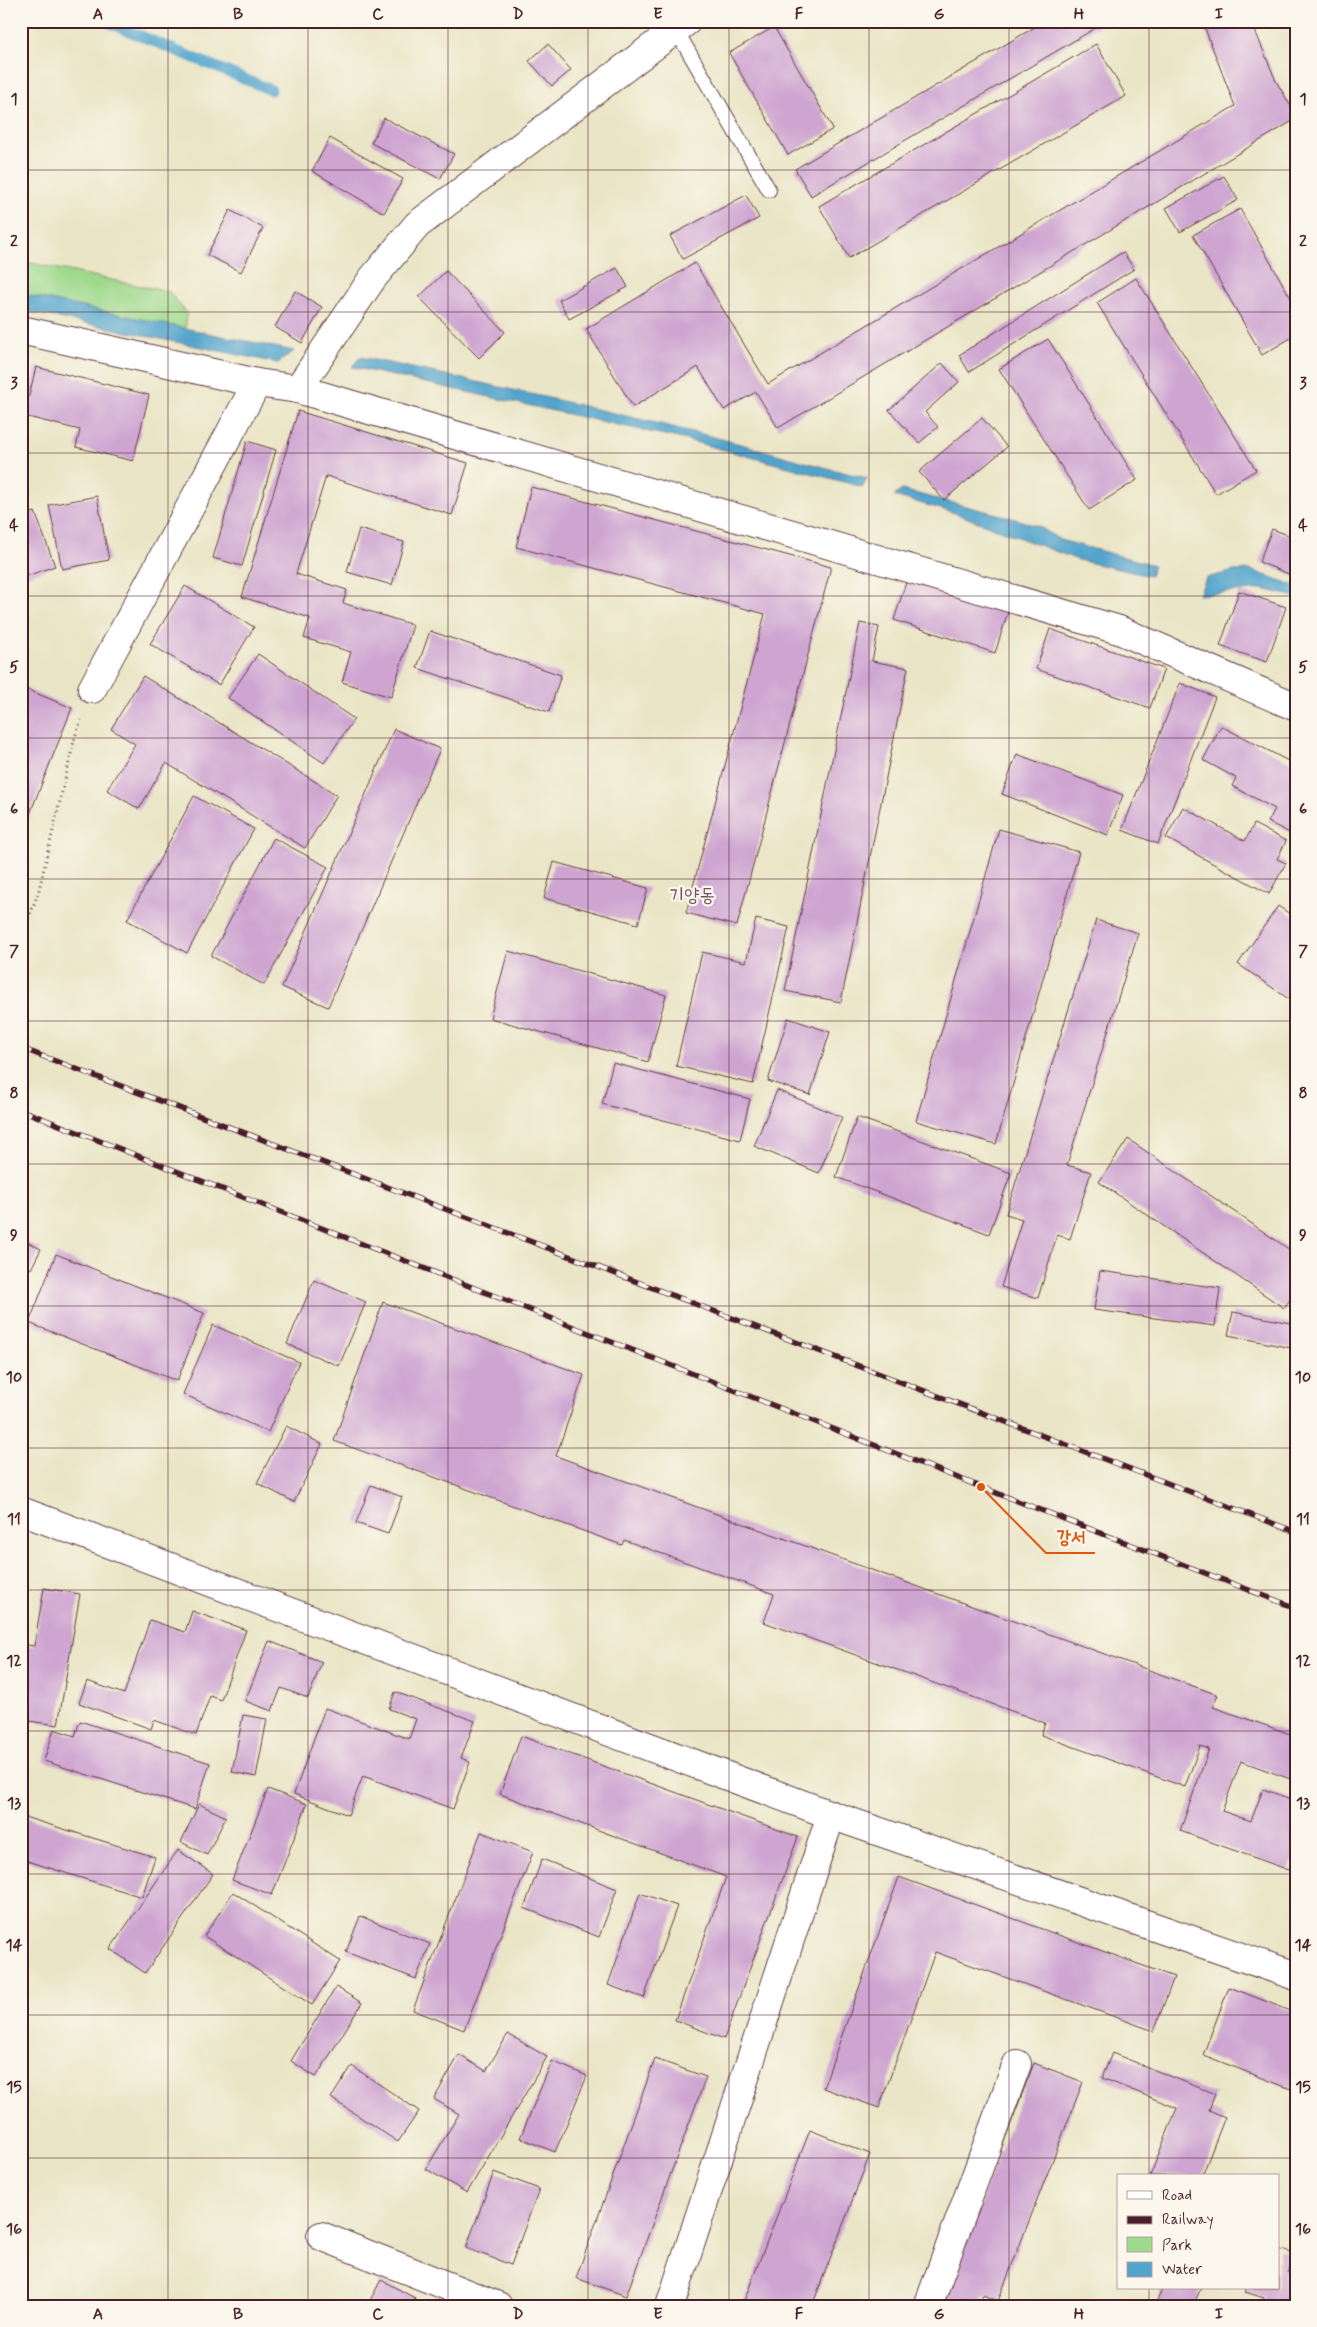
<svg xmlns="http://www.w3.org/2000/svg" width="1317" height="2327" viewBox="0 0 1317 2327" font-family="Mynerve,'Poor Story',sans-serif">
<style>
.green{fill:#9fd98c;stroke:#747c5c}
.water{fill:#51a4cc;stroke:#4e627c}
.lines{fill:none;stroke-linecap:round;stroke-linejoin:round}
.stream{stroke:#51a4cc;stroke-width:11}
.building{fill:#cea5d1}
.lane-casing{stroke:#623d42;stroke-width:16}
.street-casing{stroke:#623d42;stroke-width:30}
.secondary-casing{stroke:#623d42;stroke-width:30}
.primary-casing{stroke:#623d42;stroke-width:30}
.path{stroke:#623d42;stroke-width:3;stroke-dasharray:1 4;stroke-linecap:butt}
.lane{stroke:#fff;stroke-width:14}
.street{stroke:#fff;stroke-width:28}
.secondary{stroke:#fff;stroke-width:28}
.primary{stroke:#fff;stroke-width:28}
.rail-casing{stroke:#4a1f2b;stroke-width:5.5}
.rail{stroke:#fbf7ec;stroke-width:4;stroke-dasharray:11;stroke-linecap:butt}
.grid{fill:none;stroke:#4a1f2b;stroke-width:1;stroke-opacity:0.55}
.labels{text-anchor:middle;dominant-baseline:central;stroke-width:4.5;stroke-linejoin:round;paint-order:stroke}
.quarter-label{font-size:19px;fill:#784e65;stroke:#fbf7ec}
.leader{fill:none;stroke:#e0560e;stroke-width:2}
.callout-dot{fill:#e0560e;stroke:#fbf7ec;stroke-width:2}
.callout-label{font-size:18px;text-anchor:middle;font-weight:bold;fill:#e0560e;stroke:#fbf7ec;stroke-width:4.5;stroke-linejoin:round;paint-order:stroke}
.neatline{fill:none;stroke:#4a1f2b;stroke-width:2}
.grid-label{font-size:16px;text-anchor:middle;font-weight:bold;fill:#4a1f2b}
</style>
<rect width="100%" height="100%" fill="#fbf7ec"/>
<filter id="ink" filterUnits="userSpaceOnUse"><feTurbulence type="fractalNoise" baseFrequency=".02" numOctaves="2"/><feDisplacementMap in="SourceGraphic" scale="10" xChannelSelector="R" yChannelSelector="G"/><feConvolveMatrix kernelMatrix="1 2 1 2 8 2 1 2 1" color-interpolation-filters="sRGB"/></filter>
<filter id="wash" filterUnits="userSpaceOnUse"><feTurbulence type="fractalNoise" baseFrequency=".0096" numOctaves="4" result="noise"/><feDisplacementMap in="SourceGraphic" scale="20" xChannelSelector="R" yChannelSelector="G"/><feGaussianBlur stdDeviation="1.12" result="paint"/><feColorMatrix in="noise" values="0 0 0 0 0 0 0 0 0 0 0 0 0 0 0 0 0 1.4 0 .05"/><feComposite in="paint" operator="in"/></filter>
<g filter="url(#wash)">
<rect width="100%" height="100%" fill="#eae5c6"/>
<path class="green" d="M 21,261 L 169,292 L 187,314 L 185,330 L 21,294 Z"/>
<path class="water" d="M 21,294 L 294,351 L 278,363 L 21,310 Z
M 360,357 C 477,381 594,408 710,436 C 763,449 814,466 867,478 L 863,487 L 687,440 L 352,367 Z
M 902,490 L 1009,517 L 1040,527 L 1060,540 L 1154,565 L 1150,576 L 1078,560 L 952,512 L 894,496 Z
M 1250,570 L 1296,586 L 1296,597 L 1262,589 L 1199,595 L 1206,578 L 1234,571 Z"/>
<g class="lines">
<path class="stream" d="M 105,21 L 271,90"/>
</g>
<g id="blocks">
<path class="building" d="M 1045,21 L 1096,21 L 1099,26 L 811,196 L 795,169 Z
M 1202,21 L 1251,21 L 1276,81 L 1296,115 L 1296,119 L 778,428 L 756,392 L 724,410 L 698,367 L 633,407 L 586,329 L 695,263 L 768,384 L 1235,106 Z
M 774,27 L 833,129 L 788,155 L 729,53 Z
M 548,44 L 571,70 L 552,86 L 529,61 Z
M 1096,44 L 1126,96 L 849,258 L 819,206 Z
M 384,118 L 454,154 L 440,179 L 371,143 Z
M 330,138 L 403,179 L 384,213 L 312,171 Z
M 1224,176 L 1238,200 L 1180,232 L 1166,208 Z
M 746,195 L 759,218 L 683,259 L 670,236 Z
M 1240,209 L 1296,307 L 1296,335 L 1262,355 L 1193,235 Z
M 230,210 L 263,228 L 241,272 L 207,255 Z
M 1123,252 L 1134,269 L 969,372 L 959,355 Z
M 617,268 L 628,287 L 569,319 L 559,300 Z
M 446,271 L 505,332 L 479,358 L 419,297 Z
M 1136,278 L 1256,470 L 1216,494 L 1097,303 Z
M 295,291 L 322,307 L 302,343 L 275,327 Z
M 1048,339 L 1137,480 L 1089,510 L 999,369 Z
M 942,363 L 959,382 L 925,412 L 938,427 L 919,443 L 889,410 Z
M 36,367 L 149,395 L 133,461 L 76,447 L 80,430 L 24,416 Z
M 298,411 L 468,463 L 452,515 L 326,476 L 296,574 L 347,590 L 343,603 L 413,625 L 391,697 L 342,682 L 351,652 L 304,638 L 310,618 L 242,597 Z
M 982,418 L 1007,447 L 944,500 L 919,472 Z
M 247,441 L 276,450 L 242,566 L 213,558 Z
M 531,487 L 831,567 L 737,926 L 686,913 L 765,614 L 516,547 Z
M 97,496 L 109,560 L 62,569 L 49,505 Z
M 35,512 L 55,566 L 21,578 L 21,516 Z
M 359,529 L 404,542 L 392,585 L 347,572 Z
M 1272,529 L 1296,538 L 1296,577 L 1259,562 Z
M 907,579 L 1008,612 L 995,653 L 894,620 Z
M 185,586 L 254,627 L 219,685 L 150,644 Z
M 1239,591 L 1286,607 L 1267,662 L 1220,646 Z
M 860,623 L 879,627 L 872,661 L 908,668 L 841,1002 L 785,991 Z
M 1050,629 L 1164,669 L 1150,708 L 1036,669 Z
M 430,631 L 561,675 L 549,712 L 417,668 Z
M 258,654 L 354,719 L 324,763 L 228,698 Z
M 143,676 L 337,795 L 305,848 L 166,763 L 139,809 L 107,790 L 135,744 L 111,729 Z
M 1180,683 L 1215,697 L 1158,844 L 1122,830 Z
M 21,687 L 72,708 L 21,836 Z
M 1221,726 L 1296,765 L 1292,774 L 1296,776 L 1296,836 L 1268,822 L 1275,809 L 1232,786 L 1236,778 L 1203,760 Z
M 394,729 L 440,749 L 328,1007 L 282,987 Z
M 1017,754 L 1123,795 L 1108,835 L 1002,794 Z
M 194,796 L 254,829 L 187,953 L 127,920 Z
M 1183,807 L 1245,841 L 1254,824 L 1286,841 L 1277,859 L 1286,863 L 1269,894 L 1166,838 Z
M 999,829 L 1079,852 L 996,1144 L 916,1121 Z
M 274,838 L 328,867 L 264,985 L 211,956 Z
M 554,862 L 648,888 L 638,924 L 544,898 Z
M 1278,906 L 1296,918 L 1296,1004 L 1238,964 Z
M 756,919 L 789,927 L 753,1084 L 676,1066 L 702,952 L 746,962 Z
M 1096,920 L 1138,933 L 1067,1165 L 1091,1172 L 1070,1239 L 1057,1235 L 1038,1298 L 1001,1287 L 1022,1219 L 1006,1214 Z
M 508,951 L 666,995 L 648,1062 L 490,1018 Z
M 788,1018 L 830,1032 L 810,1095 L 768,1081 Z
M 613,1063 L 750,1099 L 740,1140 L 602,1104 Z
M 777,1090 L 842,1117 L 819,1173 L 754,1146 Z
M 857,1117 L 1011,1173 L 989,1234 L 836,1177 Z
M 1128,1139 L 1296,1254 L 1296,1291 L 1284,1308 L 1099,1182 Z
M 21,1239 L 41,1249 L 31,1269 L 21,1264 Z
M 56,1254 L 204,1313 L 177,1381 L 29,1323 Z
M 1100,1271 L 1220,1288 L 1215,1326 L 1094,1310 Z
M 314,1280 L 366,1302 L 339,1366 L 287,1344 Z
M 383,1302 L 584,1375 L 556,1456 L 1218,1695 L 1213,1707 L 1296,1736 L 1296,1781 L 1241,1761 L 1222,1811 L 1251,1821 L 1263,1789 L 1296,1801 L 1296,1853 L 1289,1870 L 1180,1831 L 1209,1749 L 1200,1746 L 1185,1787 L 1041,1735 L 1045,1723 L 764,1622 L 774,1594 L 624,1540 L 622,1545 L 334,1441 Z
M 1233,1312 L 1296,1324 L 1291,1348 L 1228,1335 Z
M 213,1325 L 299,1362 L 268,1432 L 183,1394 Z
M 286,1426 L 322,1444 L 294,1502 L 257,1483 Z
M 371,1485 L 402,1497 L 388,1534 L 356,1523 Z
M 44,1588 L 80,1594 L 58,1725 L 21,1720 L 24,1693 L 21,1693 L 21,1644 L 34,1646 Z
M 192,1611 L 246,1630 L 221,1700 L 210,1696 L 196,1735 L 154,1720 L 151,1729 L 79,1703 L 87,1681 L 124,1694 L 150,1620 L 185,1632 Z
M 269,1641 L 322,1662 L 308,1698 L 281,1688 L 272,1711 L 245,1701 Z
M 395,1692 L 475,1721 L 461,1758 L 470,1762 L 453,1809 L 363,1776 L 348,1815 L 294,1794 L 325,1708 L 409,1739 L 416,1719 L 389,1709 Z
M 243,1715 L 267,1719 L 256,1777 L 232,1772 Z
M 80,1721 L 210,1763 L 195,1809 L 44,1761 L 54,1729 L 75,1736 Z
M 521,1736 L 798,1837 L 724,2039 L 675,2020 L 726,1877 L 500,1794 Z
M 268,1789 L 307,1804 L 272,1895 L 232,1880 Z
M 199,1804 L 226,1817 L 207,1855 L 181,1842 Z
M 21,1816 L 155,1857 L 142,1897 L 21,1859 Z
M 481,1832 L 533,1852 L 464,2030 L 413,2010 Z
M 178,1850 L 213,1874 L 145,1973 L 110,1949 Z
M 542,1859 L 617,1889 L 599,1937 L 524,1908 Z
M 899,1877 L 1174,1977 L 1154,2031 L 935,1952 L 879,2108 L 823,2088 Z
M 233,1892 L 340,1961 L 312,2005 L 204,1936 Z
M 640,1893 L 677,1906 L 644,1998 L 608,1985 Z
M 360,1916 L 430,1944 L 416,1979 L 346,1952 Z
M 336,1987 L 362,2003 L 316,2077 L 291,2061 Z
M 1229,1987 L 1296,2013 L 1296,2091 L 1203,2055 Z
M 508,2034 L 547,2057 L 467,2193 L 426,2169 L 459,2114 L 434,2099 L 459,2055 L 486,2071 Z
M 1112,2053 L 1215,2094 L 1209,2110 L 1225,2117 L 1202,2176 L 1150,2176 L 1177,2108 L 1102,2078 Z
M 655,2059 L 706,2077 L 626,2296 L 576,2278 Z
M 552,2061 L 587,2076 L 555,2152 L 520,2138 Z
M 1034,2063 L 1083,2082 L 998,2301 L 983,2295 L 979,2306 L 941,2306 Z
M 352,2066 L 419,2111 L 398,2142 L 331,2098 Z
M 810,2130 L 870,2154 L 812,2306 L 742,2306 Z
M 494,2172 L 539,2189 L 511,2265 L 466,2248 Z
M 1278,2249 L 1295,2254 L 1288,2273 L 1296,2276 L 1296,2306 L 1262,2306 L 1264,2298 L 1245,2292 L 1246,2288 L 1278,2288 Z
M 381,2280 L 415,2298 L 411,2306 L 367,2306 Z
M 1163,2288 L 1201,2288 L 1193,2306 L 1163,2306 L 1156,2303 Z
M 437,2300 L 451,2306 L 435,2306 Z"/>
</g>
</g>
<g filter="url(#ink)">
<use href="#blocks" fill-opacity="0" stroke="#623d42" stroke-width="1"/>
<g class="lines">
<defs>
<path id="lane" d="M 676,30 L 769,190"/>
<path id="street" d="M 298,389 L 1119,630 L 1296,707
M 92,689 L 257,383
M 321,2236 L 498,2306
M 928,2306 L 1017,2064"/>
<path id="secondary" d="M 21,330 L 257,383 L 298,389 L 372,279 L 417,225 L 687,21
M 670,2306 L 831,1815"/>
<path id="primary" d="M 21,1511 L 831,1815 L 1296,1976"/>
</defs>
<use href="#lane" class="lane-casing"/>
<use href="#street" class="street-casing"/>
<use href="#secondary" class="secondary-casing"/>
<use href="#primary" class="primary-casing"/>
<path class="path" d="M 21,937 L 38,894 L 75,737 L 81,720"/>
<use href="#lane" class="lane"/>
<use href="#street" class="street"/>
<use href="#secondary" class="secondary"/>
<use href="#primary" class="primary"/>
<defs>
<path id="rail" d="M 21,1048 L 1296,1532
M 21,1110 L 981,1487 L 1296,1608"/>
</defs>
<use href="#rail" class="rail-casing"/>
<use href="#rail" class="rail"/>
</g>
</g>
<path class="grid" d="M 168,21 L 168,2306M 308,21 L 308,2306M 448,21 L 448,2306M 588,21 L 588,2306M 729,21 L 729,2306M 869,21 L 869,2306M 1009,21 L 1009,2306M 1149,21 L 1149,2176M 21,170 L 1296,170M 21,312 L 1296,312M 21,453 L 1296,453M 21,596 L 1296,596M 21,738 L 1296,738M 21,879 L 1296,879M 21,1021 L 1296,1021M 21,1164 L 1296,1164M 21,1306 L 1296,1306M 21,1448 L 1296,1448M 21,1590 L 1296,1590M 21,1731 L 1296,1731M 21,1874 L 1296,1874M 21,2015 L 1296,2015M 21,2158 L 1296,2158M 1149,2288 L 1149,2306"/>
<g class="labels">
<g class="quarter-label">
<text x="692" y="895">기양동</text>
</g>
</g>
<path class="leader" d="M981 1487L1046 1553H1095"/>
<circle class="callout-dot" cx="981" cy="1487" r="5"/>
<g class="callout-label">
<text x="1071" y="1543">강서</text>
</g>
<rect width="1317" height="2327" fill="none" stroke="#fbf7ec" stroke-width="55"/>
<rect x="1117" y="2174" width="162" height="115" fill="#fbf7ec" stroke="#b4a19f"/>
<rect x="1127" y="2191" width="25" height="8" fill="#ffffff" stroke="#b4a19f"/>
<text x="1162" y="2200" font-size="15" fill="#4a1f2b">Road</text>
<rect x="1127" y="2216" width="25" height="8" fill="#4a1f2b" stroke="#b4a19f"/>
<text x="1162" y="2224" font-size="15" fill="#4a1f2b">Railway</text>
<rect x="1127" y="2237" width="25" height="15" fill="#9fd98c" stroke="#b4a19f"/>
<text x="1162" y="2250" font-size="15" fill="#4a1f2b">Park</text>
<rect x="1127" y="2262" width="25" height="15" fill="#51a4cc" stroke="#b4a19f"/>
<text x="1162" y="2274" font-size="15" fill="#4a1f2b">Water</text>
<rect x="28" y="28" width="1262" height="2272" class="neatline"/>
<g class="grid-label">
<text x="98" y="19">A</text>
<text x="238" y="19">B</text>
<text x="378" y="19">C</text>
<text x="518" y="19">D</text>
<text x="658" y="19">E</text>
<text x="799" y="19">F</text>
<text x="939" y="19">G</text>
<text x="1079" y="19">H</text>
<text x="1219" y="19">I</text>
<text x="14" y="104">1</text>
<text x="1303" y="104">1</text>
<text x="14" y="246">2</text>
<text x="1303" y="246">2</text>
<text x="14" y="388">3</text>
<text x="1303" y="388">3</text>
<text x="14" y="530">4</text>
<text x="1303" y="530">4</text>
<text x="14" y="672">5</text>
<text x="1303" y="672">5</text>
<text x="14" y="814">6</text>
<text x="1303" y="814">6</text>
<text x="14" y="956">7</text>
<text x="1303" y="956">7</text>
<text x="14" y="1098">8</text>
<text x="1303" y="1098">8</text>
<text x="14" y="1240">9</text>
<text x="1303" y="1240">9</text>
<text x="14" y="1382">10</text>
<text x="1303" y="1382">10</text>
<text x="14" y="1524">11</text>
<text x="1303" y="1524">11</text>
<text x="14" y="1666">12</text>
<text x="1303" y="1666">12</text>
<text x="14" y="1808">13</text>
<text x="1303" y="1808">13</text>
<text x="14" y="1950">14</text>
<text x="1303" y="1950">14</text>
<text x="14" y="2092">15</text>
<text x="1303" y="2092">15</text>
<text x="14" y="2234">16</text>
<text x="1303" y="2234">16</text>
<text x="98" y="2319">A</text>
<text x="238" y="2319">B</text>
<text x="378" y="2319">C</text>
<text x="518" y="2319">D</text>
<text x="658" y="2319">E</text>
<text x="799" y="2319">F</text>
<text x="939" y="2319">G</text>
<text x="1079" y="2319">H</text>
<text x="1219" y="2319">I</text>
</g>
</svg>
